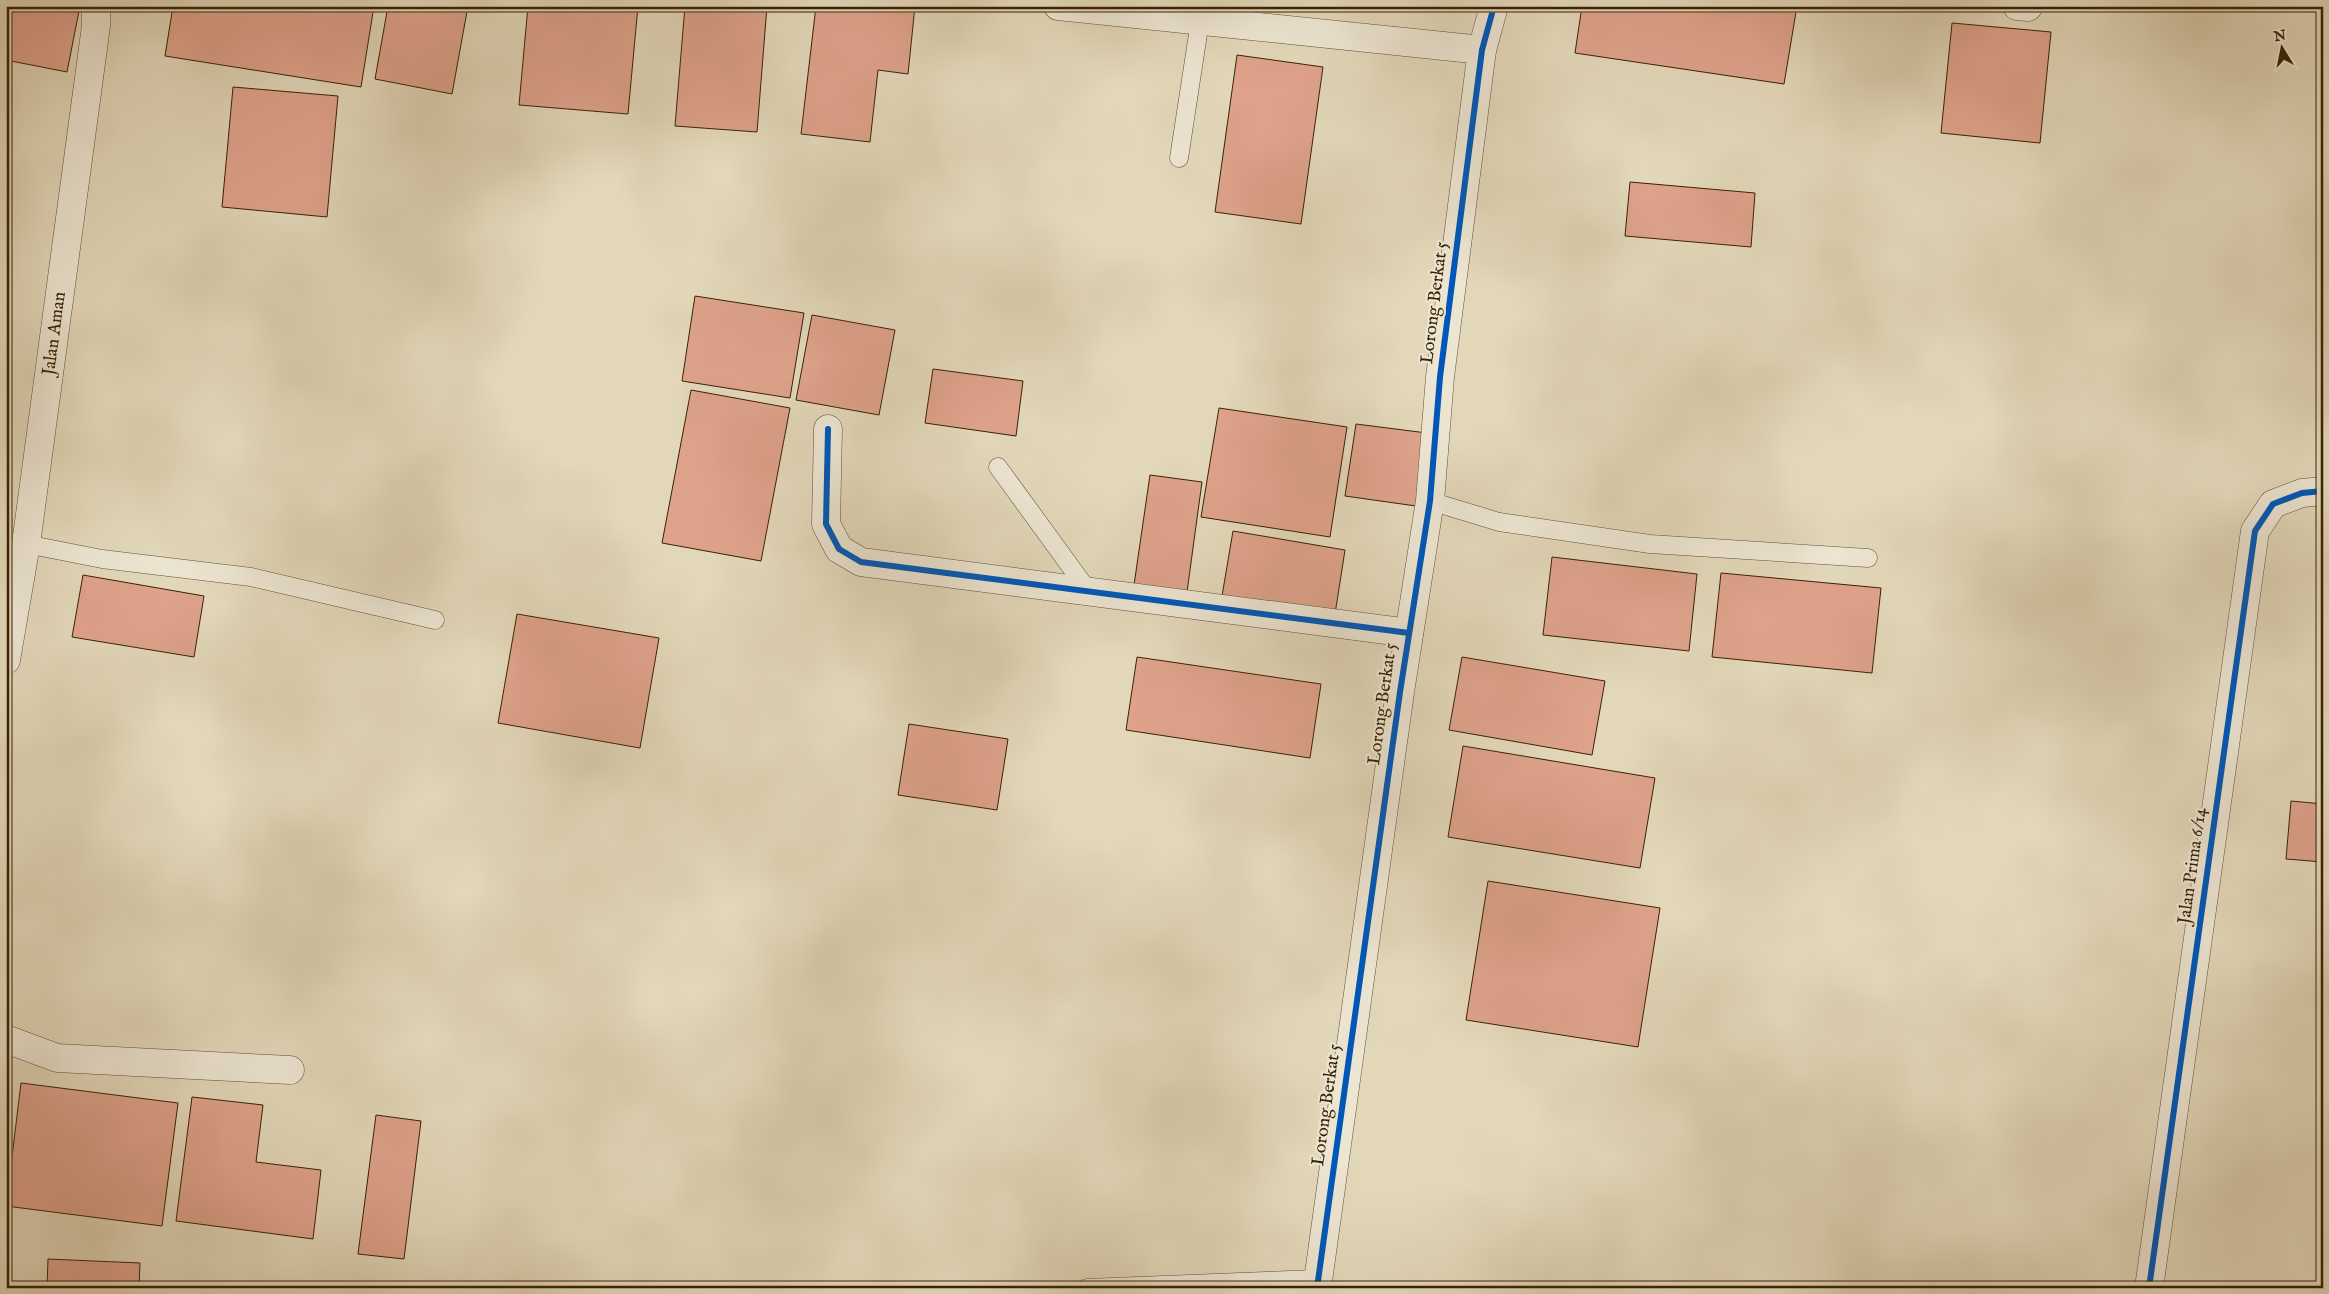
<svg xmlns="http://www.w3.org/2000/svg" width="2329" height="1294" viewBox="0 0 2329 1294" font-family="'IM FELL English',serif">
<style>
.building{fill:#dea28b;stroke:#392204}
.lines{fill:none;stroke-linecap:round;stroke-linejoin:round}
.service-casing{stroke:#634f31;stroke-width:19}
.minor-casing{stroke:#634f31;stroke-width:29}
.service{stroke:#ece5d2;stroke-width:18}
.minor{stroke:#ece5d2;stroke-width:28}
.cycleway-casing{stroke:#ece5d2;stroke-width:9}
.cycleway{stroke:#0057b8;stroke-width:6}
.labels{text-anchor:middle;dominant-baseline:central;stroke-width:4.5;stroke-linejoin:round;paint-order:stroke}
.street-label{font-size:18px;fill:#392204;stroke:#ece5d2}
</style>
<rect width="100%" height="100%" fill="#e2d7b9"/>
<filter id="stains"><feTurbulence type="fractalNoise" baseFrequency=".004" numOctaves="4"/><feColorMatrix values="0 0 0 0 .2 0 0 0 0 .09 0 0 0 0 .02 0 0 0 .5 -.17"/></filter>
<radialGradient id="worn" r=".72"><stop offset=".6" stop-color="#630" stop-opacity="0"/><stop offset="1" stop-color="#630" stop-opacity=".3"/></radialGradient>
<path class="building" d="M 6,6 L 80,6 L 67,72 L 6,60 Z
M 173,6 L 374,6 L 361,87 L 165,56 Z
M 388,6 L 468,6 L 452,94 L 375,79 Z
M 528,6 L 638,6 L 628,114 L 519,105 Z
M 685,6 L 767,6 L 757,132 L 675,126 Z
M 816,6 L 915,6 L 908,74 L 878,70 L 870,142 L 801,134 Z
M 1582,6 L 1797,6 L 1784,84 L 1575,53 Z
M 1952,23 L 2051,32 L 2040,143 L 1941,133 Z
M 1237,55 L 1323,67 L 1301,224 L 1215,212 Z
M 233,87 L 338,96 L 327,217 L 222,207 Z
M 1630,182 L 1755,193 L 1751,247 L 1625,236 Z
M 695,296 L 804,313 L 790,398 L 682,381 Z
M 812,315 L 895,330 L 879,415 L 796,400 Z
M 933,369 L 1023,381 L 1016,436 L 925,423 Z
M 691,390 L 790,408 L 761,561 L 662,543 Z
M 1219,408 L 1347,427 L 1330,537 L 1201,517 Z
M 1356,424 L 1427,433 L 1416,506 L 1345,496 Z
M 1150,475 L 1202,482 L 1187,592 L 1134,585 Z
M 1233,531 L 1345,550 L 1335,614 L 1222,596 Z
M 1552,557 L 1697,574 L 1689,651 L 1543,635 Z
M 1721,573 L 1881,588 L 1872,673 L 1712,657 Z
M 83,575 L 204,596 L 194,657 L 72,637 Z
M 517,614 L 659,638 L 640,748 L 498,723 Z
M 1137,657 L 1321,684 L 1310,758 L 1126,730 Z
M 1462,657 L 1605,681 L 1592,755 L 1449,730 Z
M 909,724 L 1008,739 L 997,810 L 898,795 Z
M 1463,746 L 1655,778 L 1640,868 L 1448,837 Z
M 2291,801 L 2323,804 L 2323,862 L 2286,859 Z
M 1488,881 L 1660,908 L 1638,1047 L 1466,1020 Z
M 21,1083 L 178,1103 L 162,1226 L 6,1206 Z
M 192,1097 L 263,1105 L 256,1162 L 321,1170 L 313,1239 L 176,1221 Z
M 376,1115 L 421,1121 L 404,1259 L 358,1254 Z
M 48,1259 L 140,1263 L 139,1288 L 47,1288 Z"/>
<g class="lines">
<defs>
<path id="service" d="M 1179,158 L 1200,21
M 998,467 L 1089,592
M 1430,501 L 1499,522 L 1650,544 L 1868,558
M 26,544 L 102,559 L 251,577 L 435,620
M 1087,1288 L 1318,1279"/>
<g id="minor">
<path d="M 1058,6 L 1482,50"/>
<path d="M 2017,6 L 2028,7"/>
<path d="M 828,429 L 826,524 L 839,549 L 861,562 L 1409,633"/>
<path id="s1" d="M 6,660 L 26,544 L 96,26 L 96,6"/>
<path d="M 6,1039 L 57,1058 L 290,1070"/>
<path d="M 1317,1288 L 1400,692 L 1430,501 L 1440,377 L 1482,50 L 1494,6"/>
<path d="M 2149,1288 L 2255,531 L 2273,504 L 2302,493 L 2323,491"/>
</g>
</defs>
<use href="#service" class="service-casing"/>
<use href="#minor" class="minor-casing"/>
<use href="#service" class="service"/>
<use href="#minor" class="minor"/>
<defs>
<path id="cycleway" d="M 828,429 L 826,524 L 839,549 L 861,562 L 1409,633
M 1317,1288 L 1400,692 L 1430,501 L 1440,377 L 1482,50 L 1494,6
M 2149,1288 L 2255,531 L 2273,504 L 2302,493 L 2323,491"/>
</defs>
<use href="#cycleway" class="cycleway-casing"/>
<use href="#cycleway" class="cycleway"/>
</g>
<g class="labels">
<g class="street-label">
<text transform="translate(1435 303) rotate(-83)">Lorong Berkat 5</text>
<text stroke="none"><textPath href="#s1" startOffset="330">Jalan Aman</textPath></text>
<text transform="translate(1383 704) rotate(-82)">Lorong Berkat 5</text>
<text transform="translate(2193 866) rotate(-82)">Jalan Prima 6/14</text>
<text transform="translate(1327 1105) rotate(-82)">Lorong Berkat 5</text>
</g>
</g>
<rect width="2329" height="1294" fill="none" stroke="#e2d7b9" stroke-width="25"/>
<rect x="8" y="8" width="2314" height="1279" fill="none" stroke="#392204" stroke-width="2.5"/>
<rect x="12" y="12" width="2304" height="1269" fill="none" stroke="#392204"/>
<g transform="translate(2282 48) rotate(350)" stroke="#ece5d2" stroke-width="4" paint-order="stroke">
<path d="M0-4L9 19L0 12L-9 19Z" fill="#392204"/>
<text y="-8" font-size="14" font-weight="bold" text-anchor="middle" fill="#392204">N</text>
</g>
<rect width="100%" height="100%" filter="url(#stains)"/>
<rect width="100%" height="100%" fill="url(#worn)"/>
</svg>
